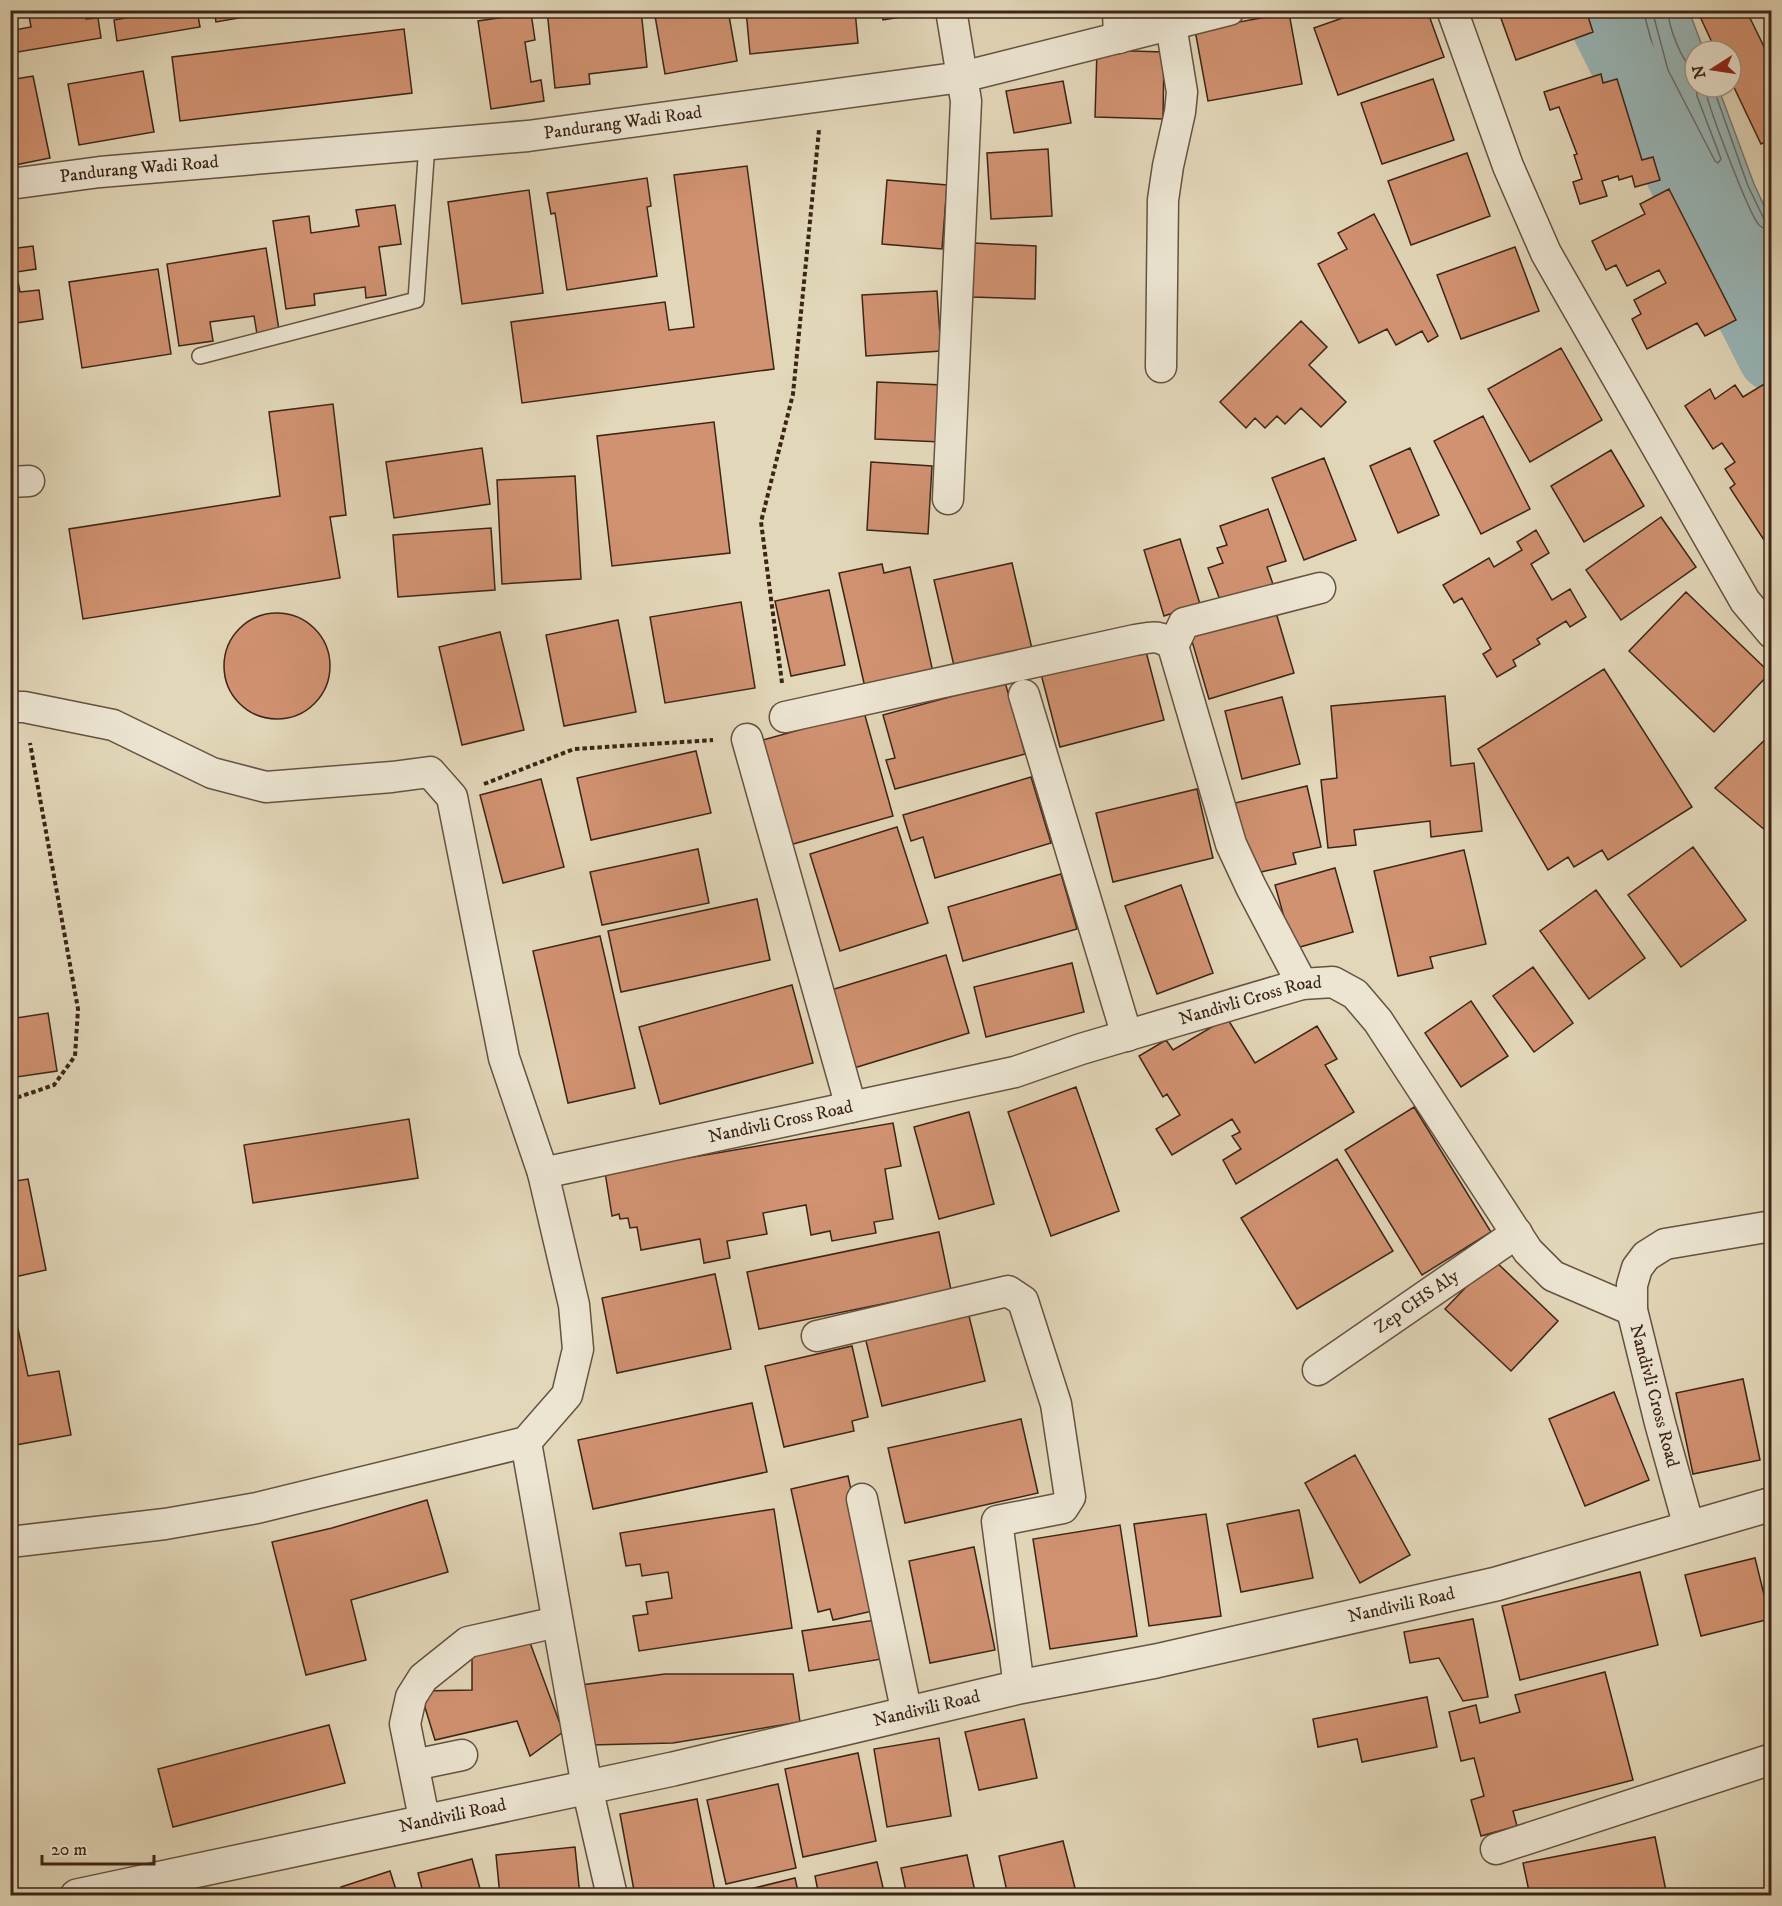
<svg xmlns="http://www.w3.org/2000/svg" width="1782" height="1906" viewBox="0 0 1782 1906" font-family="'IM FELL DW Pica',serif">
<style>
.water{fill:#98b7b9;stroke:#737d78;stroke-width:1.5}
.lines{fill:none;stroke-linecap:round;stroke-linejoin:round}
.shore{stroke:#6a6e68;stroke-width:1.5}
.river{stroke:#98b7b9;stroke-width:68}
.building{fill:#d19271;stroke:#3c2517;stroke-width:1.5}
.service-casing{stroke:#665240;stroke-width:18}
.minor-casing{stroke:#665240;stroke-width:33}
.tertiary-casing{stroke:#665240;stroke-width:36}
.path{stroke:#3c2517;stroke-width:4;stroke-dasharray:4.5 3;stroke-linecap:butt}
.service{stroke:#ece5d2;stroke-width:15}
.minor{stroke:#ece5d2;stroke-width:30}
.tertiary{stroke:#ece5d2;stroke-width:33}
.labels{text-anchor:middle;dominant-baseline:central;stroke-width:5;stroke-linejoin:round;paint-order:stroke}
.street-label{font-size:18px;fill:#3c2517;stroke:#ece5d2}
</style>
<rect width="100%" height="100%" fill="#e2d7b9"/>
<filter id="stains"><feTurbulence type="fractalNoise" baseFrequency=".00333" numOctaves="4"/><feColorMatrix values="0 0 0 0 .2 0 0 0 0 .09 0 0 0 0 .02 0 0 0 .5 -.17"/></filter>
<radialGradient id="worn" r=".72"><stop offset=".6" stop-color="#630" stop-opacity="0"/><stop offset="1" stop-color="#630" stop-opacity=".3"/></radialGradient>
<path class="water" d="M 1629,11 L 1689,11 L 1704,51 L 1695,51 L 1695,87 L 1718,87 L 1754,184 L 1771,221 L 1771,321 L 1647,78 Z"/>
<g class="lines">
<path class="shore" d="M 1635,10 L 1653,76 L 1772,308
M 1643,10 L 1660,73 L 1772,291
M 1652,10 L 1668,70 L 1715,161 L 1718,163 L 1721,159 L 1697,96 L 1696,87
M 1668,10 C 1668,26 1682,63 1695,71
M 1705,87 C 1706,102 1749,214 1759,225 C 1763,229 1767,229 1772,230
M 1713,87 L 1748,186 L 1764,219 L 1772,222"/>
<path class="river" d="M 1597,10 L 1772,357"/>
</g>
<path class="building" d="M 28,10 L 85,10 L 86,19 L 98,18 L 101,38 L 18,52 L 14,30 L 31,27 Z
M 129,10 L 197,10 L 200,27 L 117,41 L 114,20 L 131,17 Z
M 214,10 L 285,10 L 216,22 Z
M 547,10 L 641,10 L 647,67 L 589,74 L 590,84 L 555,88 Z
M 654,10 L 728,10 L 737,61 L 665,74 Z
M 746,10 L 855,10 L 858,43 L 750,54 Z
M 881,10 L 907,10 L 908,16 L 883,20 Z
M 1365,10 L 1427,10 L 1444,57 L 1338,95 L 1314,28 Z
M 1498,10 L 1586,10 L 1593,32 L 1516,60 Z
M 1697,10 L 1746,10 L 1772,63 L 1772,139 L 1761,144 L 1731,81 L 1731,51 L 1716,51 Z
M 531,13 L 535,40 L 525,42 L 531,82 L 541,80 L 544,101 L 491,109 L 478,21 Z
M 1289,13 L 1302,84 L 1208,101 L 1195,30 Z
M 404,29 L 412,93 L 180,121 L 172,57 Z
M 1097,50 L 1164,52 L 1163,119 L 1095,117 Z
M 143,71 L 154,132 L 79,145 L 68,84 Z
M 1601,74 L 1603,83 L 1617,79 L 1642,160 L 1653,157 L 1660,180 L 1635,187 L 1632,176 L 1619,180 L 1618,176 L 1602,181 L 1607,196 L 1580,204 L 1573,182 L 1582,179 L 1574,155 L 1577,154 L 1559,107 L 1550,110 L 1544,92 Z
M 33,76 L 50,158 L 10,166 L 10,80 Z
M 1433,79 L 1454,140 L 1382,164 L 1361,103 Z
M 1063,81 L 1071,123 L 1014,133 L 1006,91 Z
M 1048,149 L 1052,216 L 991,219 L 987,153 Z
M 1467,153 L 1490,216 L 1411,245 L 1388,181 Z
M 747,166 L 774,369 L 522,403 L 511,322 L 665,302 L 669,330 L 694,327 L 674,175 Z
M 647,178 L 651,206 L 647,207 L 657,276 L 567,290 L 555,213 L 551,214 L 547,193 Z
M 887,180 L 947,185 L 942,249 L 882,244 Z
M 1669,189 L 1736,320 L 1705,336 L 1697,323 L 1647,349 L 1632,319 L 1641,314 L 1634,300 L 1666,283 L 1659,270 L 1627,286 L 1616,265 L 1606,270 L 1592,241 L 1645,214 L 1640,204 Z
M 529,190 L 543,293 L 462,304 L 448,202 Z
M 395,205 L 401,244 L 379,247 L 386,295 L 366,298 L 365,287 L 314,294 L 315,305 L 286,309 L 273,221 L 309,216 L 311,233 L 359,226 L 356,210 Z
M 1374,214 L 1438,336 L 1428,342 L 1422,331 L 1396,345 L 1387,329 L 1359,343 L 1318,264 L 1347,249 L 1338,233 Z
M 974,243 L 1036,246 L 1035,299 L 972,297 Z
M 33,246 L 36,269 L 16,272 L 20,292 L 39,290 L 43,319 L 10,324 L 10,249 Z
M 1515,247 L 1539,311 L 1461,339 L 1437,275 Z
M 266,248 L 279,330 L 257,334 L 254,316 L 210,322 L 213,341 L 179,346 L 167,264 Z
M 158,269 L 171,354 L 82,368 L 69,282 Z
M 937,291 L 941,351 L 866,356 L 862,295 Z
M 1301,321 L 1327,347 L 1309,365 L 1346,402 L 1321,427 L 1301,408 L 1285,424 L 1277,416 L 1265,428 L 1255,418 L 1246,428 L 1220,402 Z
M 1561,348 L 1602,420 L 1530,462 L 1488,389 Z
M 877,382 L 943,385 L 941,442 L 875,439 Z
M 1766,383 L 1772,392 L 1772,542 L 1768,537 L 1764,540 L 1730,488 L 1735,484 L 1725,469 L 1735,462 L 1722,443 L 1713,449 L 1685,406 L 1710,389 L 1715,399 L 1735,385 L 1743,397 Z
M 333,404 L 346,515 L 330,517 L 340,578 L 83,619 L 69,529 L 280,496 L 269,412 Z
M 1483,416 L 1530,509 L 1481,534 L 1434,441 Z
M 714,422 L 730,553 L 612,566 L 597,436 Z
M 482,448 L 490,504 L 394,518 L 386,462 Z
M 1410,448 L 1439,515 L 1398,533 L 1370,466 Z
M 1611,450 L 1644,506 L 1584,542 L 1551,486 Z
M 1324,458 L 1356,540 L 1304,560 L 1272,478 Z
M 871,462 L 932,466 L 928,534 L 867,530 Z
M 575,476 L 581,579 L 502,584 L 497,480 Z
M 1268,509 L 1286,561 L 1267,567 L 1275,590 L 1223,608 L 1208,568 L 1223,563 L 1217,548 L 1227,545 L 1220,526 Z
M 1661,517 L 1696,567 L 1621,620 L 1586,570 Z
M 491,528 L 495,590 L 398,597 L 393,535 Z
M 1536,530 L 1549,553 L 1531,564 L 1552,600 L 1570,589 L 1586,617 L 1570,627 L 1566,621 L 1537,639 L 1540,644 L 1513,660 L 1516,666 L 1497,677 L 1483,654 L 1491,649 L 1462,598 L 1454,603 L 1443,585 L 1489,558 L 1494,567 L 1522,550 L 1517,542 Z
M 1180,539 L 1200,604 L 1164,616 L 1144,550 Z
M 1012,563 L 1033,653 L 955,670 L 934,580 Z
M 882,564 L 884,573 L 910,567 L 934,677 L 866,692 L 839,573 Z
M 829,590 L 845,665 L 791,676 L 775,601 Z
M 1686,592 L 1770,673 L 1714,732 L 1629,651 Z
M 741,602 L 755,688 L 665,703 L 650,617 Z
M 1274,606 L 1294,673 L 1209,699 L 1189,631 Z
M224 666a53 53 0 1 1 106 0a53 53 0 1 1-106 0Z
M 618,620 L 636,712 L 564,726 L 546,635 Z
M 500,632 L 524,730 L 462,745 L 439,647 Z
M 1144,644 L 1164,720 L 1060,747 L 1040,670 Z
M 1604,669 L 1692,807 L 1608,860 L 1602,850 L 1574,867 L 1568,857 L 1548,870 L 1478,749 Z
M 1005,682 L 1025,754 L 895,789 L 886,760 L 895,758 L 883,715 Z
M 1445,696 L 1451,766 L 1474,763 L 1482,831 L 1431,837 L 1430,821 L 1354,830 L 1356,845 L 1328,848 L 1321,780 L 1337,778 L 1331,706 Z
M 1282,697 L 1300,764 L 1242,779 L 1225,711 Z
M 864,712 L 893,816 L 786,846 L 756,742 Z
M 1772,733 L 1772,836 L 1715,788 Z
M 696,751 L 711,813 L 591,840 L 577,778 Z
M 1031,777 L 1051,843 L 935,878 L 923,837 L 911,841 L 903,815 Z
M 541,779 L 564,867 L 503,883 L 480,795 Z
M 1307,786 L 1321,847 L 1293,853 L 1296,864 L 1252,874 L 1235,803 Z
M 1197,789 L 1213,858 L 1113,882 L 1096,813 Z
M 897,827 L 928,923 L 840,951 L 810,854 Z
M 1693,847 L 1746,920 L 1681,967 L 1628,895 Z
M 698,849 L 709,903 L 602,925 L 590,872 Z
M 1464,850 L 1486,944 L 1430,957 L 1433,968 L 1398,976 L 1374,871 Z
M 1335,868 L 1353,932 L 1293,949 L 1275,885 Z
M 1061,874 L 1077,929 L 963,961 L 948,907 Z
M 1181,885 L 1213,973 L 1157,994 L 1125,906 Z
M 1596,890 L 1645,958 L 1589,999 L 1540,931 Z
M 757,899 L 770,960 L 621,992 L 608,931 Z
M 600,936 L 635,1088 L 568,1103 L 533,951 Z
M 946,955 L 969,1033 L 854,1068 L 831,990 Z
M 1072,963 L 1084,1012 L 986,1037 L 974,987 Z
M 1533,967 L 1573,1023 L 1534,1052 L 1493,996 Z
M 792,985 L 813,1063 L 660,1104 L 639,1027 Z
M 1471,1001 L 1508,1056 L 1461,1087 L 1425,1033 Z
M 48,1013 L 57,1071 L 10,1078 L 10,1019 Z
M 1227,1018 L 1255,1063 L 1317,1026 L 1337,1059 L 1325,1065 L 1354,1112 L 1236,1184 L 1223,1160 L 1241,1149 L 1232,1136 L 1240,1132 L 1232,1119 L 1172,1155 L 1156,1129 L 1180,1115 L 1167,1094 L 1163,1097 L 1139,1056 L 1166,1040 L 1173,1050 Z
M 1076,1087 L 1119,1211 L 1051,1236 L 1008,1112 Z
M 1414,1107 L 1491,1232 L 1422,1275 L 1345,1150 Z
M 969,1112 L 994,1204 L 939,1219 L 914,1127 Z
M 409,1119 L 418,1178 L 253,1203 L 244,1145 Z
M 893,1123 L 901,1166 L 885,1169 L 893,1219 L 874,1222 L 876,1233 L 832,1241 L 830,1231 L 811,1235 L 806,1205 L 763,1213 L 767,1234 L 727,1241 L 730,1258 L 704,1263 L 700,1239 L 641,1250 L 637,1227 L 630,1228 L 628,1218 L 620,1219 L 619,1214 L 612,1216 L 605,1172 Z
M 1337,1159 L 1393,1251 L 1297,1309 L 1241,1218 Z
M 28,1179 L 46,1270 L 10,1278 L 10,1182 Z
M 939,1232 L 951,1290 L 759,1329 L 747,1272 Z
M 1493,1259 L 1558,1321 L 1511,1371 L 1445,1309 Z
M 715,1274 L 731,1349 L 617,1373 L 602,1298 Z
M 10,1291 L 28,1376 L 59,1371 L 71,1435 L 10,1446 Z
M 968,1312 L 985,1381 L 882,1406 L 865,1337 Z
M 852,1346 L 868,1417 L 852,1421 L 854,1431 L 784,1447 L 765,1366 Z
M 1743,1379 L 1760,1460 L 1693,1474 L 1676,1393 Z
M 1614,1392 L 1649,1480 L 1585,1506 L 1549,1419 Z
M 752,1403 L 767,1472 L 593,1509 L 578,1440 Z
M 1021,1419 L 1038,1493 L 905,1523 L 888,1448 Z
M 1355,1455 L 1410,1555 L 1360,1583 L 1305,1483 Z
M 848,1476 L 877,1610 L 833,1620 L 830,1609 L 818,1612 L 791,1489 Z
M 427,1500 L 448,1572 L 351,1600 L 366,1660 L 306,1675 L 272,1542 L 332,1528 Z
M 774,1509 L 792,1628 L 639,1651 L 633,1616 L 648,1614 L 646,1602 L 672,1598 L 668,1572 L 642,1576 L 640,1564 L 626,1566 L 620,1533 Z
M 1299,1510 L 1313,1578 L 1241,1592 L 1227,1524 Z
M 1206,1514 L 1221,1616 L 1149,1626 L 1134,1524 Z
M 1120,1525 L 1137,1636 L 1050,1649 L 1033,1539 Z
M 974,1547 L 995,1650 L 930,1663 L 909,1561 Z
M 1755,1558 L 1770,1619 L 1701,1636 L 1685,1575 Z
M 1640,1572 L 1658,1645 L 1520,1680 L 1502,1606 Z
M 882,1619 L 888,1658 L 809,1671 L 802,1631 Z
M 1473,1619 L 1488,1697 L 1463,1701 L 1439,1658 L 1410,1663 L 1404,1632 Z
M 529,1640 L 563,1732 L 530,1756 L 517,1721 L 435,1740 L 420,1691 L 472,1690 L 472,1648 Z
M 1605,1672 L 1633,1780 L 1513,1811 L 1517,1826 L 1481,1836 L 1471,1800 L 1484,1796 L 1474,1758 L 1461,1761 L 1449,1712 L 1476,1705 L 1480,1723 L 1520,1712 L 1515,1695 Z
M 665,1674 L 793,1674 L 800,1722 L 673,1743 L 590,1745 L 581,1685 Z
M 1427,1697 L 1437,1747 L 1362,1762 L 1357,1739 L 1318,1747 L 1313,1719 Z
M 1024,1719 L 1037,1778 L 979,1790 L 965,1732 Z
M 329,1725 L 345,1783 L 173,1827 L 158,1769 Z
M 939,1738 L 951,1816 L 887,1827 L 874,1749 Z
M 858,1753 L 876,1841 L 803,1857 L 785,1769 Z
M 778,1784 L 796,1868 L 726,1884 L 707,1800 Z
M 697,1799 L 715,1892 L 699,1896 L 635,1896 L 620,1814 Z
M 1655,1837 L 1667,1896 L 1530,1896 L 1523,1863 Z
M 1063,1841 L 1075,1888 L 1044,1896 L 1008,1896 L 999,1856 Z
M 575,1847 L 580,1896 L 500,1896 L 496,1855 Z
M 967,1855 L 976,1896 L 907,1896 L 901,1868 Z
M 472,1859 L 482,1896 L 424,1896 L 418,1873 Z
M 877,1862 L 885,1896 L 819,1896 L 815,1876 Z
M 390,1871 L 398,1896 L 343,1896 L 341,1887 Z
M 795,1878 L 799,1896 L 738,1896 L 738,1892 Z"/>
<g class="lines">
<defs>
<path id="service" d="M 200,356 L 416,300 L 427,144"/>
<g id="minor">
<path d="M 1118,10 L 1119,38"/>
<path d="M 1452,10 L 1508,166 L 1546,253 L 1745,601 L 1772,633"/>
<path id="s1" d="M 10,184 L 100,172 L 528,136 L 962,77 L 1229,10"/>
<path d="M 1161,367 L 1163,200 L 1168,166 L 1180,112 L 1182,92 L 1171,25"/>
<path d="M 10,482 L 29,481"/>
<path d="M 948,499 L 966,101 L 951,10"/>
<path d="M 1173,646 L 1184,623 L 1320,588"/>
<path d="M 1024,695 L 1127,1036"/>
<path d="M 10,707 L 24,707 L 113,725 L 212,773 L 266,787 L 392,777 L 430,772 L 452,797 L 504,1058 L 543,1173 L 574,1305 L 578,1349 L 567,1395 L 526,1442 L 587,1787 L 612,1896"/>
<path d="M 785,717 L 1135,640 C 1152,637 1160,634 1173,646 L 1231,844 L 1251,887 L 1302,984"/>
<path d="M 747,739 L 851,1107"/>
<path id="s2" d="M 543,1173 L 1015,1072 L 1081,1049 L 1302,984 L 1333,982 L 1355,994 L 1378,1021 L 1528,1251 L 1553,1276 L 1632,1310"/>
<path d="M 817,1336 L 1008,1291 L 1023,1301 L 1056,1404 L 1070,1497 L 1063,1508 L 997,1521 L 1019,1687"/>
<path id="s3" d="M 1318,1370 L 1517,1233"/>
<path d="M 862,1499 L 907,1714"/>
<path d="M 1689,1527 L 1660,1423 L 1632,1310 L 1632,1285 L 1637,1268 L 1646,1256 L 1665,1244 L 1772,1226"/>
<path d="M 10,1542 L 165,1524 L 257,1508 L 526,1442"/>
<path d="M 414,1765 L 462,1755"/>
<path d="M 425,1823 L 405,1724 L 411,1697 L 423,1678 L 468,1642 L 557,1622"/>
<path d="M 1496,1849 L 1772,1759"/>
</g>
<g id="tertiary">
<path id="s4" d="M 77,1896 L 673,1769 L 1019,1687 L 1156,1661 L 1496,1584 L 1772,1504"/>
</g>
</defs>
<use href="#service" class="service-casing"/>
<use href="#minor" class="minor-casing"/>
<use href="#tertiary" class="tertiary-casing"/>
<path class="path" d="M 782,683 L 761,522 L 793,394 L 819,130
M 484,784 L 574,749 L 713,740
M 10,1100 L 54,1085 L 75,1056 L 78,1009 L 30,743"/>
<use href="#service" class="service"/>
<use href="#minor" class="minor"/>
<use href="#tertiary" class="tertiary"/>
</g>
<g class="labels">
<g class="street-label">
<text stroke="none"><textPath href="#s1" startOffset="616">Pandurang Wadi Road</textPath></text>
<text stroke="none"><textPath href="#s1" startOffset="130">Pandurang Wadi Road</textPath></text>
<text stroke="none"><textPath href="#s2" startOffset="729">Nandivli Cross Road</textPath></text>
<text stroke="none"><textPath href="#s2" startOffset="243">Nandivli Cross Road</textPath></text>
<text stroke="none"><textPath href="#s3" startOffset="120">Zep CHS Aly</textPath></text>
<text transform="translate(1654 1396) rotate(75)">Nandivli Cross Road</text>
<text stroke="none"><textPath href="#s4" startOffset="1356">Nandivili Road</textPath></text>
<text stroke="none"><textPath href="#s4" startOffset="870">Nandivili Road</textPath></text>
<text stroke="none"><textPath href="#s4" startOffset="384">Nandivili Road</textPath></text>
</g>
</g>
<rect width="1782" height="1906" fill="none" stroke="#e2d7b9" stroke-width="36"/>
<rect x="12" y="12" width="1758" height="1882" fill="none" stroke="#3c2517" stroke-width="3"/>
<rect x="18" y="18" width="1746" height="1870" fill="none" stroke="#3c2517" stroke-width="1.5"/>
<g transform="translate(1713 69) rotate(258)"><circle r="28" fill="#ece5d2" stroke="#a69887" stroke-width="1.5"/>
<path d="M0-4.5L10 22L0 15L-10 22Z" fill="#8f2418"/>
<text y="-9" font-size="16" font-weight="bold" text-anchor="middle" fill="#3c2517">N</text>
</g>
<path d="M42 1855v9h112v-9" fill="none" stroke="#3c2517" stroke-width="3"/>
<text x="51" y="1855" font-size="18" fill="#3c2517" stroke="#ece5d2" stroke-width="4.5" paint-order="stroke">20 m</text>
<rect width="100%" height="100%" filter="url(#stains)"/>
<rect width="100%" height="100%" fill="url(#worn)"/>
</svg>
